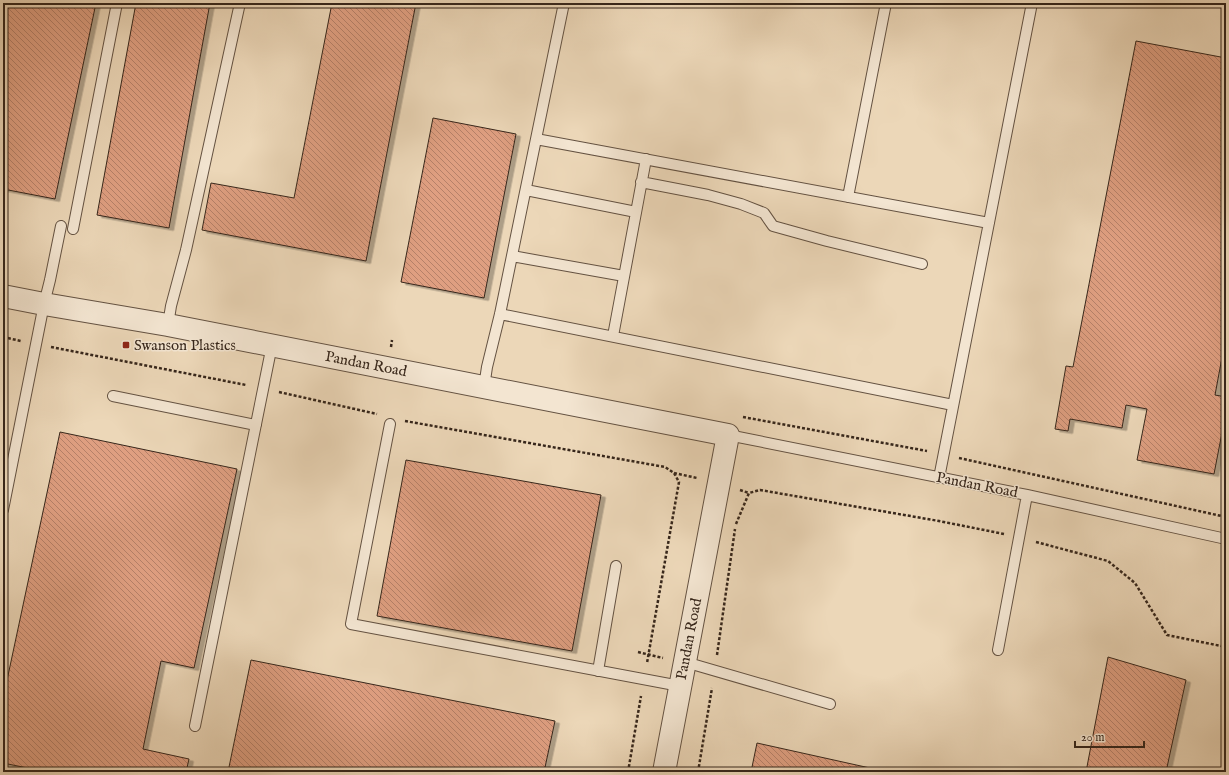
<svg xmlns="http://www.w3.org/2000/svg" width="1229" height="775" viewBox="0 0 1229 775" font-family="'IM FELL English',serif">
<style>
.building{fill:url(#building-back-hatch);stroke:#36261b;filter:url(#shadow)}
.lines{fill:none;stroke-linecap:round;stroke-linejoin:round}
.service-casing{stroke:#645242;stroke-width:12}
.tertiary-casing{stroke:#645242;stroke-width:24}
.path{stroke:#36261b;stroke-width:2.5;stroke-dasharray:3 2;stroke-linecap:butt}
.service{stroke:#f3e5d1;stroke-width:10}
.tertiary{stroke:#f3e5d1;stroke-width:22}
.poi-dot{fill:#8f2418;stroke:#f3e5d1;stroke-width:1.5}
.labels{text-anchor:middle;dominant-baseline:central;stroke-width:3;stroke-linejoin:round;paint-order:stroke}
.poi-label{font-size:15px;fill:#36261b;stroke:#f3e5d1;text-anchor:start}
.street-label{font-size:15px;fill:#36261b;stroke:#f3e5d1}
</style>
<defs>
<pattern id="building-back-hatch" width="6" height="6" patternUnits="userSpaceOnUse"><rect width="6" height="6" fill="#df9f81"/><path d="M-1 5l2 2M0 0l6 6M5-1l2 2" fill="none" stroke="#b68169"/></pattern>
<filter id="shadow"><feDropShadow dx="4.5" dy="2.5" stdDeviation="0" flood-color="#0004"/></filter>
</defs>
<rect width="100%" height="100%" fill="#ecd7b8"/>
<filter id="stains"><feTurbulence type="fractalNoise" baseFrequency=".005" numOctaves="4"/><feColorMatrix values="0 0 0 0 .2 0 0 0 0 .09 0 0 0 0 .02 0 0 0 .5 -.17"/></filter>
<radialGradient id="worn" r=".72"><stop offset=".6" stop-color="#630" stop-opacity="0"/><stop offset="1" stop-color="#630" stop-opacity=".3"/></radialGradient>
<path class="building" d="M 9,3 L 96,3 L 55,199 L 3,189 L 3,29 Z
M 136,3 L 210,3 L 169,228 L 97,215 Z
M 332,3 L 416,3 L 366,261 L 202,230 L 211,183 L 294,198 Z
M 1136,41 L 1226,58 L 1226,336 L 1215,395 L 1226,397 L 1226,412 L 1214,474 L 1137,460 L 1147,409 L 1126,405 L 1122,428 L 1070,419 L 1068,431 L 1055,429 L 1066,366 L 1073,367 Z
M 433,118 L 516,134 L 484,298 L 401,282 Z
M 60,432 L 237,469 L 194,668 L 161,661 L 143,749 L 189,759 L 186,772 L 47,772 L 3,763 L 3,699 Z
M 406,460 L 601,495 L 572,651 L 377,616 Z
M 1108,657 L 1186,680 L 1166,772 L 1086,772 Z
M 251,660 L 555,721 L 544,772 L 228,772 Z
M 757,743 L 888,772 L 751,772 Z"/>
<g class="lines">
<defs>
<path id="service" d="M 536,139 L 989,223
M 641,182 L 708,195 L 741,204 L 764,213 L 773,226 L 827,241 L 922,264
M 526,190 L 636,212
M 848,197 L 886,3
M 73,229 L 117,3
M 512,256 L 624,276
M 500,314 L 953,405
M 168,325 L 171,306 L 186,250 L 240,3
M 613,336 L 646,159
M 484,387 L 487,367 L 500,314 L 564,3
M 113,396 L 256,425
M 390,424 L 351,624 L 680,686
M 728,435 L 1027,495 L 1226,539
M 939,478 L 1032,3
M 3,510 L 44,304 L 50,280 L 61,226
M 998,650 L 1027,495
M 685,662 L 830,704
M 598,671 L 616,566
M 195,726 L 272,345"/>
<path id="tertiary" d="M 3,296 L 44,304 L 168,325 L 728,435 L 664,772"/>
</defs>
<use href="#service" class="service-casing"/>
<use href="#tertiary" class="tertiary-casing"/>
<path class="path" d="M 3,336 L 6,319
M 3,337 L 21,341
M 51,347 L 246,385
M 391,347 L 392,340
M 279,392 L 377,414
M 743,417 L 927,451
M 405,421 L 665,467 L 674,473 L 679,482 L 647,663
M 959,458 L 1226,517
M 674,473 L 697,478
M 740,490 L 749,493
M 736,524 L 749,493 L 760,490 L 939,521 L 1004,534
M 1036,542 L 1108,561 L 1135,583 L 1167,635 L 1226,647
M 638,652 L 663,658
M 717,655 L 735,529
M 628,772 L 641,696
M 698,772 L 712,688"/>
<use href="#service" class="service"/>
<use href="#tertiary" class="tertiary"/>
</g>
<rect class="poi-dot" x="122" y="341" width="8" height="8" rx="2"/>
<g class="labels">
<g class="poi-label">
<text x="134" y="345">Swanson Plastics</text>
</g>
<g class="street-label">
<text transform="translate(366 364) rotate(11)">Pandan Road</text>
<text transform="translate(977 485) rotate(11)">Pandan Road</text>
<text transform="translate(689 639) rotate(-79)">Pandan Road</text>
</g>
</g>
<rect width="1229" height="775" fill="none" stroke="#ecd7b8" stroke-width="16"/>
<rect x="4" y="4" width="1221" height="767" fill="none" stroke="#36261b" stroke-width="2"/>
<rect x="8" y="8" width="1213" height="759" fill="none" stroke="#36261b"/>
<path d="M1075 741v6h69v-6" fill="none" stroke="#36261b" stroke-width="2"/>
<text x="1081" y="741" font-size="12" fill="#36261b" stroke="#f3e5d1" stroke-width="3" paint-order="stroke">20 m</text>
<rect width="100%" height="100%" filter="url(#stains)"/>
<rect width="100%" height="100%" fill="url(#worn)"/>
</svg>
